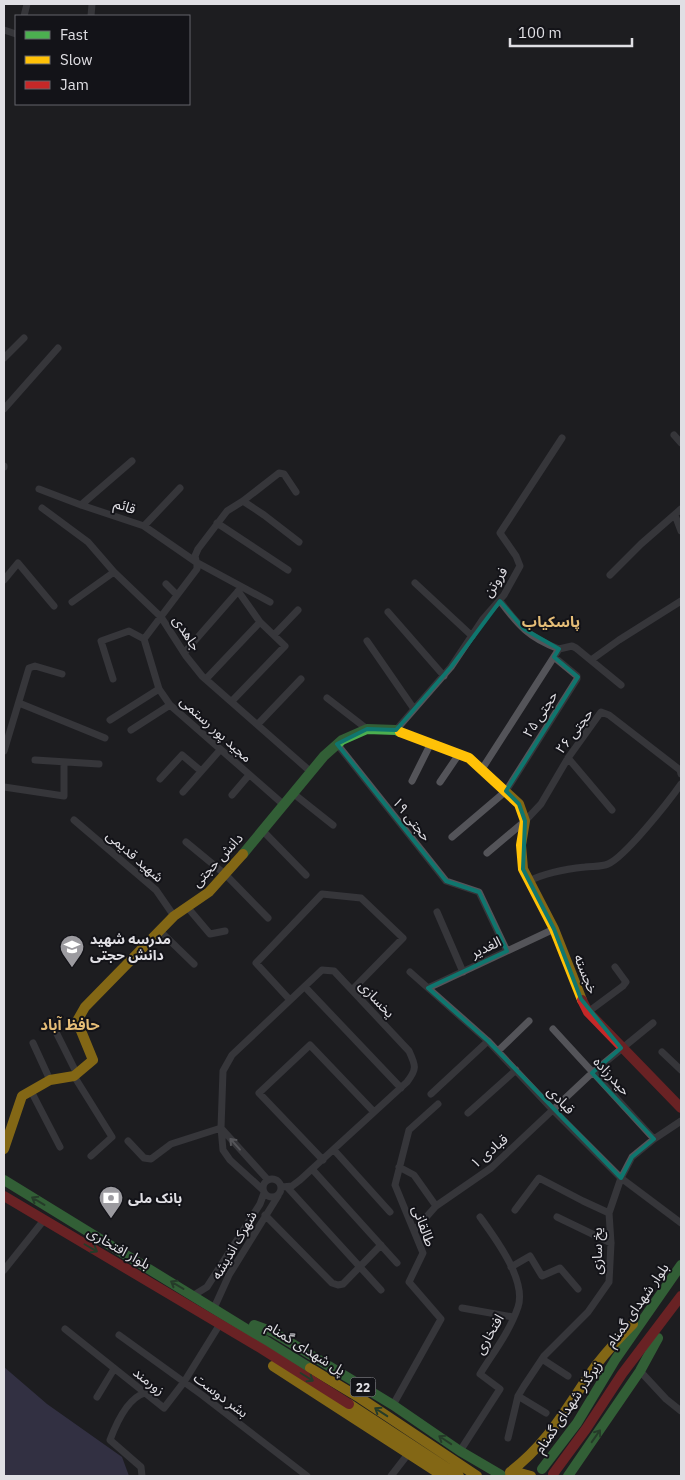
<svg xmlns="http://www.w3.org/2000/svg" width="685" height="1480" viewBox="0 0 685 1480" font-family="'IBM Plex Sans','Noto Sans Arabic',sans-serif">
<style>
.water{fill:#4c476b}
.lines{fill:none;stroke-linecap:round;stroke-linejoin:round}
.street{stroke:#545459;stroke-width:7}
.fast{stroke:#4caf50;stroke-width:10}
.slow{stroke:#ffc107;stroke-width:10}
.jam{stroke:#c62828;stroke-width:10}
.oneway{stroke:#9a9a9e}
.oneway2{stroke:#306134}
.marked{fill:none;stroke:#0f766e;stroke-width:4;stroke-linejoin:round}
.labels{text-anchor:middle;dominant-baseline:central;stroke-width:4;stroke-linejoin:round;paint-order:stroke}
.shield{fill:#131318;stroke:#a2a2a7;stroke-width:1}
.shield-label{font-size:12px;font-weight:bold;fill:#e0dfe4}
.street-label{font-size:14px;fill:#e0dfe4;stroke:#131318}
.poi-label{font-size:14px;font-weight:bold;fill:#e0dfe4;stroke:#131318;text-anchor:start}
.neighbourhood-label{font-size:15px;font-weight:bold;fill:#e5bd77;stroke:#131318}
</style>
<rect width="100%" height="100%" fill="#1d1d21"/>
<path class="water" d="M 4,1367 L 47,1404 L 122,1457 L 129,1476 L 4,1476 Z"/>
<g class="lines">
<path class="street" d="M 24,16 L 27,4
M 91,16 L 92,4
M 4,30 L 16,34
M 4,358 L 24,338
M 4,409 L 58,348
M 674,435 L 681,443
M 4,466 L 4,467
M 39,489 L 81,505 L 144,526 L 196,562 L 270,602
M 243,501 L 264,515 L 299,542
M 81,505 L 132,461
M 42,508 L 88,542 L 114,572 L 161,617 L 186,656 L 202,676 L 311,772
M 675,515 L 681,531
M 217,523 L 288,570
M 144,526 L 180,488
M 610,575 L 641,544 L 681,509
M 4,580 L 18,563 L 54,606
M 415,583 L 472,636
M 166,584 L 177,595
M 500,601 C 518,625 529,638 559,649
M 72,602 L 114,572
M 388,612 L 444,676
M 274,635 L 298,610
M 367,641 L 414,709
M 184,653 L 240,589
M 591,660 L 619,640 L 681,601
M 113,679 L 101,641 L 129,631 L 144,639
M 206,679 L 260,622
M 327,698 L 367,729
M 232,701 L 285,646 L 260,622 L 238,591
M 19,703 L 105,738
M 110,720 L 159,689
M 258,724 L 301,679
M 131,730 L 170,705
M 396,730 L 451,667 L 483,619 L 504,595 L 520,566 L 516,556 L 500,533 L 562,438
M 337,744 L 446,881 L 479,892 L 507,951
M 4,751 L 29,668 L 35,666 L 62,674
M 568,758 L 612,810
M 35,760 L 99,764
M 482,769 L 559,649 L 572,646 L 576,648 L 621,685
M 160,779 L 182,755 L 201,771
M 412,781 L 431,743
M 440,782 L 459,754
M 4,787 L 64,796 L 64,762
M 183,792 L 220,750
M 294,794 L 333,825
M 232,795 L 249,775
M 284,805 L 170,705 L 159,689 L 144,639 L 197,569 L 197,565 L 195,556 L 198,549 L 227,511 L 243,501 L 279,473 L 284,474 L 296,492
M 74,820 L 156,890 L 174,916
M 263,831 L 306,875
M 452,837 L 506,791 L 577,679 L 577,676 L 554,657
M 186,842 L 226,875 L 268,918
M 487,853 L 525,821 L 541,804 L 568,758 L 601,712 L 609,715 L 680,770 L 681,774
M 529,881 C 547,872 566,869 585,867 C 592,866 602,867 608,864 C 625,857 669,801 681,784
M 188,908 L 210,934 L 225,931
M 437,912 L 463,972
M 160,931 L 194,964
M 410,972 L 488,1041 L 553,1110 L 621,1178 L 681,1223
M 305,987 L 401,1088
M 428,988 L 554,929
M 290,1000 L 256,963 L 322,894 L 361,898 L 403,938 L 352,990
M 588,1012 L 623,986 L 626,982 L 615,967
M 54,1028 L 77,1074
M 553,1029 L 654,1139
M 33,1043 L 50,1080
M 498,1051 L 529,1021
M 662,1052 L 681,1070
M 74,1076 L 112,1137 L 91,1156
M 31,1091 L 60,1147
M 431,1094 L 488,1041
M 468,1113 L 516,1070
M 128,1141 L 144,1158 L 151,1159 L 171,1144 L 221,1128 L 223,1071 L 232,1055 L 322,970 L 334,971 L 409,1051 C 416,1066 417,1069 407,1082 L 300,1180 L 292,1186 L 282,1187
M 334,1150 L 390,1212
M 323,1160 L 259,1093 L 310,1045 L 374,1112
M 399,1167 L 414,1175 L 436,1206
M 312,1169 L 397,1263
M263 1188a9 9 0 1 1 18 0a9 9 0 1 1-18 0Z
M 287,1187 L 381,1290
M 263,1190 L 230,1160 L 223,1150 L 221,1128 L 268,1180
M 515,1210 L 539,1178 L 583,1201 L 609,1213
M 265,1215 L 332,1283 L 338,1285 L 343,1284 L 381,1245
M 557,1217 L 611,1243
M 414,1231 L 436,1206 L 491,1168 L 592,1073 L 653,1023
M 511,1267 L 530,1256 L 542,1276 L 560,1268 L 578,1289
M 4,1270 L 44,1220
M 194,1295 L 207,1287 L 260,1204 L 264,1193
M 214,1308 L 229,1275 L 278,1196
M 462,1308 L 513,1317
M 65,1329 L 164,1408 L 184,1382 L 220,1324
M 119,1335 L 202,1395 L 307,1476
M 542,1359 L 568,1376
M 640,1371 L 666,1399 L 681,1411
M 518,1396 L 546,1413
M 97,1397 L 114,1369
M 393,1405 L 441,1319 L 409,1282 L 423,1253 L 395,1185 L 409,1130 L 438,1104
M 508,1438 L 518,1396 L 524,1386 L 544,1356 L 588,1312 L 609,1282 L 611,1243 L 609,1213 L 621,1178 L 632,1157 L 654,1139 L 681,1121
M 460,1451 L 500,1389 L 480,1374 C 493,1353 510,1331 518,1307 C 527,1280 495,1238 480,1217
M 142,1476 L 141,1467 L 110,1440 C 116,1424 127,1398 145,1393
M 391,1476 L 408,1454"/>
<path class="fast" d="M 243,854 L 324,756 L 342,740 L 367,729 L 396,730 L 400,732
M 4,1180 L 310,1368
M 254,1325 L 273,1332 L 393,1405 L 460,1451 L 501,1475
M 542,1469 L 577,1423 L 615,1360 L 681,1265
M 568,1476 L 640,1371 L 658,1338"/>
<path class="slow" d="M 400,732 L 469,758 L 519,804 L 525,821 L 521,845 L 523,869 L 554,929 L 582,1000
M 4,1149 L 22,1096 L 50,1080 L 74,1076 L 93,1060 L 77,1021 L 85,1007 L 174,916 L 209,892 L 243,854
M 273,1366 L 443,1476
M 310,1368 L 360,1398 L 477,1476
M 349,1404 L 459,1476
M 510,1472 C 551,1441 568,1404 597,1364 C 608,1350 620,1337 633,1324
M 510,1473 L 520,1473 L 531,1476"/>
<path class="jam" d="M 582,1000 L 588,1012 L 681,1108
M 4,1196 L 262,1349 L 349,1404
M 553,1474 L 586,1429 L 622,1374 L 681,1296"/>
</g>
<defs><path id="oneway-shaft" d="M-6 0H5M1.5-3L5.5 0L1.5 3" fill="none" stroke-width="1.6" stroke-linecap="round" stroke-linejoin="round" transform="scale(1.25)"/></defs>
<use class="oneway" href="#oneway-shaft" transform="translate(235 1144) rotate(-132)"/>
<g class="oneway2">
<use href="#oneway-shaft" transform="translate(38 1201) rotate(-149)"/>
<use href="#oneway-shaft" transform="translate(91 1248) rotate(30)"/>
<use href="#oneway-shaft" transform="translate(177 1285) rotate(-149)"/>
<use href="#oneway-shaft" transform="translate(307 1377) rotate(32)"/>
<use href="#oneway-shaft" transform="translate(381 1412) rotate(-147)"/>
<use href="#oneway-shaft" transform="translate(596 1436) rotate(-55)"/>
<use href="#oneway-shaft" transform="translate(445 1440) rotate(-146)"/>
</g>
<path d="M0 0H685V1480H0ZM 500,601 L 524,629 L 559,649 L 554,657 L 578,677 L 506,791 L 519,804 L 525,821 L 523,869 L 554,929 L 581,999 L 621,1048 L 592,1073 L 654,1139 L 632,1157 L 621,1178 L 488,1041 L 428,988 L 507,951 L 479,892 L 446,881 L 337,744 L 367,729 L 396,730 L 451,667 Z" fill="#1d1d21" fill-opacity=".55" fill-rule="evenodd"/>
<path class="marked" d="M 500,601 L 524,629 L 559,649 L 554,657 L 578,677 L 506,791 L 519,804 L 525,821 L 523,869 L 554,929 L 581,999 L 621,1048 L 592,1073 L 654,1139 L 632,1157 L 621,1178 L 488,1041 L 428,988 L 507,951 L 479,892 L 446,881 L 337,744 L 367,729 L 396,730 L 451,667 Z"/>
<defs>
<symbol id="school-pin" viewBox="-11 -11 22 30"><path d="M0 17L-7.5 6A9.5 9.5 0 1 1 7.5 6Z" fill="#9c9ba0" stroke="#131318"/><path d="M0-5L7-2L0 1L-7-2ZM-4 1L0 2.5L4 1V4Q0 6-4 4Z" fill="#fff"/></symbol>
<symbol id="bank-pin" viewBox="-11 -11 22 30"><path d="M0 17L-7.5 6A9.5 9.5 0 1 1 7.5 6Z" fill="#9c9ba0" stroke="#131318"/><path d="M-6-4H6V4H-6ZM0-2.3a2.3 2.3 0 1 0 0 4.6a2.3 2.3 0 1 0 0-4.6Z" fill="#fff"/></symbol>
</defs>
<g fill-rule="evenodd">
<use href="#school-pin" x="58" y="933" width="28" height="38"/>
<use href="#bank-pin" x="97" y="1184" width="28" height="38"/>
</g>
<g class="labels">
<rect class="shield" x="350.5" y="1377.5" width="25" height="19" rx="4"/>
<g class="shield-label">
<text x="363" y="1387">22</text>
</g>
<g class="street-label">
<text transform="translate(125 506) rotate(19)">قائم</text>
<text transform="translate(495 582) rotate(-57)">فروتن</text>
<text transform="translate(187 633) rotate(57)">جاهدی</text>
<text transform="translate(540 714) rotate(-57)">حجتی ۲۵</text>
<text transform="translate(216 729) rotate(42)">مجید پور رستمی</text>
<text transform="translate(574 731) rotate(-53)">حجتی ۲۶</text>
<text transform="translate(412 819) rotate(51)">حجتی ۱۹</text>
<text transform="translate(135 856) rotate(41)">شهید قدیمی</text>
<text transform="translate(217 860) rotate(-47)">دانش حجتی</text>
<text transform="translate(486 947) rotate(-25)">الغدیر</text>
<text transform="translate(586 974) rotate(68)">خجسته</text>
<text transform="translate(377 999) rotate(47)">یخسازی</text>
<text transform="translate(612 1076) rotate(47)">حیدرزاده</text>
<text transform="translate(561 1100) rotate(46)">قبادی</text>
<text transform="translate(489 1151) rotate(-40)">قبادی ۱</text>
<text transform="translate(424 1226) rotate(70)">طالقانی</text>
<text transform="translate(234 1245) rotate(-60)">شهرک اندیشه</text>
<text transform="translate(119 1248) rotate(30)">بلوار افتخاری</text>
<text transform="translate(597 1251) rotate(-90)">یخ سازی</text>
<text transform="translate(637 1305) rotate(-55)">بلوار شهدای گمنام</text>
<text transform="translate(489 1334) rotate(-60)">افتخاری</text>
<text transform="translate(306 1348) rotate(32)">پل شهدای گمنام</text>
<text transform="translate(149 1381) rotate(38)">زورمند</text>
<text transform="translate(221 1395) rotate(37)">بشر دوست</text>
<text transform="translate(568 1407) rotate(-56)">زیرگذر شهدای گمنام</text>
</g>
<g class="poi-label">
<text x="90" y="939">مدرسه شهید<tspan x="90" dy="16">دانش حجتی</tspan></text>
<text x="128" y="1198">بانک ملی</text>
</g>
<g class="neighbourhood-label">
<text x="551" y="621">پاسکیاب</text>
<text x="70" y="1024">حافظ آباد</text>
</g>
</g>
<rect width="685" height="1480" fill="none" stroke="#e0dfe4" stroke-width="10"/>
<rect x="15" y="15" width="175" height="90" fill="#131318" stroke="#65656a"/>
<rect x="25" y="31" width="25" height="8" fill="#4caf50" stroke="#65656a"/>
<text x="60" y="40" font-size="15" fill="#e0dfe4">Fast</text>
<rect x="25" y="56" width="25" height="8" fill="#ffc107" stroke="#65656a"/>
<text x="60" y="65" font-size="15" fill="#e0dfe4">Slow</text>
<rect x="25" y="81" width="25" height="8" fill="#c62828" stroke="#65656a"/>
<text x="60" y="90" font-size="15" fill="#e0dfe4">Jam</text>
<path d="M510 38v8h122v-8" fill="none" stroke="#e0dfe4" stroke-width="2.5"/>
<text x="518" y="38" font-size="15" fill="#e0dfe4" stroke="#131318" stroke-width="4" paint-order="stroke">100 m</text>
</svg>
